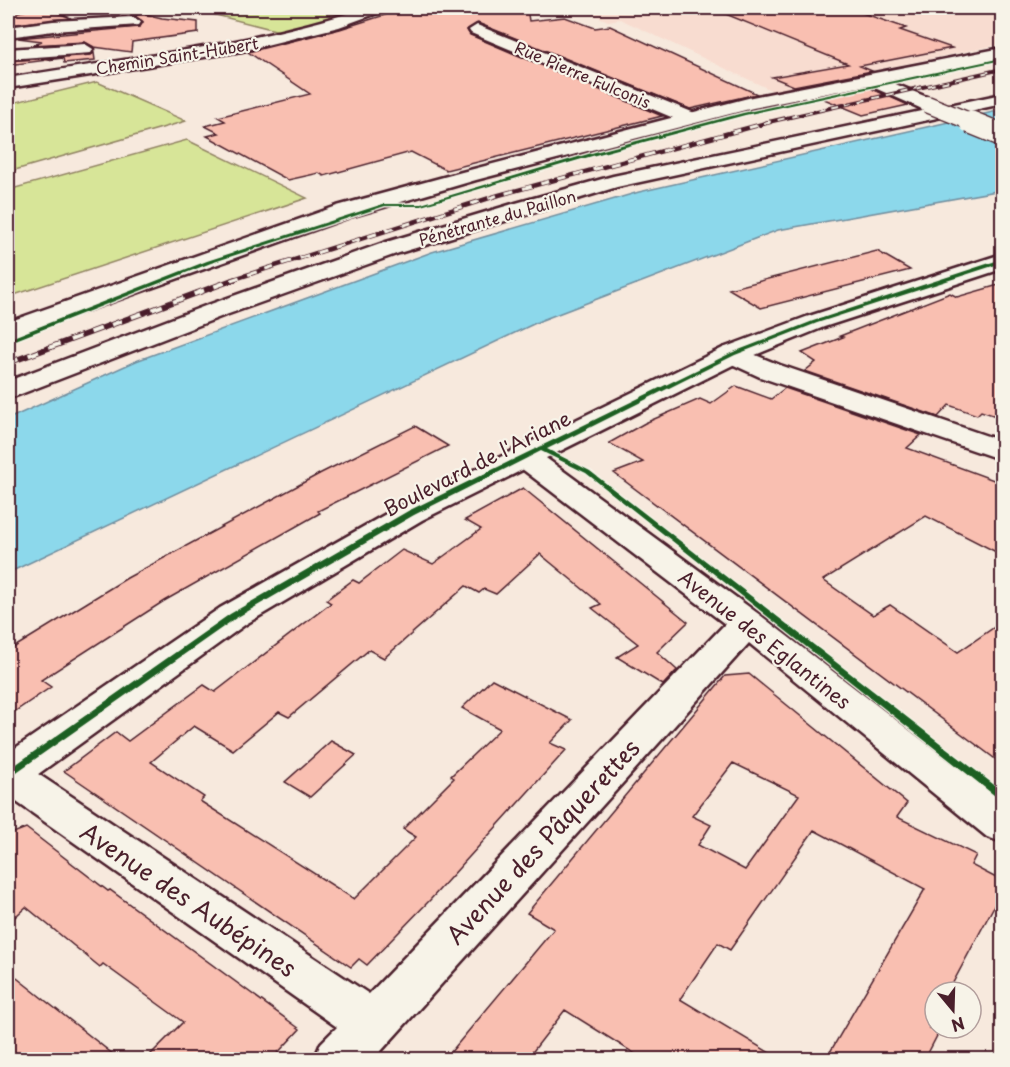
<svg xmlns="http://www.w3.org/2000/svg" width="1010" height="1067" viewBox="0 0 1010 1067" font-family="'Playpen Sans',sans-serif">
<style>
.built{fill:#f8dcd0}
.green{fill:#d7e598;stroke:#908262;stroke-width:1.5}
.water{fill:#8cd8eb;stroke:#728e9e;stroke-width:1.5}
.building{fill:#f9bfb1;stroke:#4a1f2b;stroke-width:1.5;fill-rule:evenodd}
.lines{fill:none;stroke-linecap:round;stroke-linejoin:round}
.street-casing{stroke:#4a1f2b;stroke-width:5}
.secondary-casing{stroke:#4a1f2b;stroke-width:5}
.primary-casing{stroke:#4a1f2b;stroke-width:5}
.street{fill:#f7f3e8;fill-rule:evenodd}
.secondary{fill:#f7f3e8;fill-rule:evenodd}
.primary{fill:#f7f3e8;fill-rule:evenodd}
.rail-far2-casing{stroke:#4a1f2b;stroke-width:4}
.rail-far1-casing{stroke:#4a1f2b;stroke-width:4.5}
.rail-casing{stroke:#4a1f2b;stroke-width:6}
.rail-far2{stroke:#f7f3e8;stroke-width:2;stroke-dasharray:7;stroke-linecap:butt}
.rail-far1{stroke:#f7f3e8;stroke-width:3;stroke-dasharray:9;stroke-linecap:butt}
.rail{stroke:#f7f3e8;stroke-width:4;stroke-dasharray:11;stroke-linecap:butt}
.secondary-bridge-far1-casing{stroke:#4a1f2b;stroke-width:19;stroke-linecap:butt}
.secondary-bridge-casing{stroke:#4a1f2b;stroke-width:25;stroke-linecap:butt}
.secondary-bridge-far1{stroke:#f7f3e8;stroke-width:16}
.secondary-bridge{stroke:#f7f3e8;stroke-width:22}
.cycleway-casing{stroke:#f7f3e8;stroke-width:3}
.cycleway{fill:#1b5e20;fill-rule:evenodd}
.labels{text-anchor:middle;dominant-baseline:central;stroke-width:4.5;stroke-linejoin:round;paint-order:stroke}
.far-street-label{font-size:16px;fill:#4a1f2b;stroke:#f7f3e8}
.street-label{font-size:20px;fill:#4a1f2b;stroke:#f7f3e8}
.near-street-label{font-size:24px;fill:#4a1f2b;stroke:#f7f3e8}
</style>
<rect width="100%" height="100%" fill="#f7e9dd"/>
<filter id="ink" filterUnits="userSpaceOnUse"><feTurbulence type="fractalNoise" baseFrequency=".0167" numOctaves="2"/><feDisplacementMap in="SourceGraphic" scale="12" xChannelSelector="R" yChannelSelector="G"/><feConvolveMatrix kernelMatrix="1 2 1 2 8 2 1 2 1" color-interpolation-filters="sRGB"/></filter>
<g filter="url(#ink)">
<path class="built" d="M 578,8 L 1002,8 L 1002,44 L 773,91 L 620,19 L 608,21 Z"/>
<path class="green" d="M 174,8 L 367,8 L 335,19 L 279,31 L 204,12 Z
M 97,82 L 186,121 L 8,172 L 8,104 Z
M 187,140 L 307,198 L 8,297 L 8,190 Z"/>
<path class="water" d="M 1002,110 L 1002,190 L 778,230 L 542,320 L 8,573 L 8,419 L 136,361 L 432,252 L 639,192 Z"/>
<path class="building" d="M 37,8 L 45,8 L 71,18 L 8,25 L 8,14 Z
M 407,8 L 527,8 L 529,21 L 565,17 L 595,28 L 610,26 L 757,94 L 690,109 L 478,23 L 467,30 L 470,35 L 662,116 L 446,170 L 411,152 L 324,176 L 319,173 L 288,180 L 207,136 L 219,133 L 205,126 L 225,121 L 218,117 L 310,94 L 248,52 L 340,29 Z
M 711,8 L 848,8 L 906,28 L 900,30 L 952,48 L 860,66 L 872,71 L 794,86 L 772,77 L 848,64 Z
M 141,13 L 162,18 L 198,22 L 198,33 L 132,42 L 131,52 L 94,47 L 85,42 L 32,45 L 42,41 L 18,38 L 139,27 L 143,22 L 135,16 Z
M 94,53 L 95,60 L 64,63 L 63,58 L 8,65 L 8,61 L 91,55 Z
M 868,87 L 908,105 L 863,115 L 819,97 Z
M 877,251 L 910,270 L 761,308 L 729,289 Z
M 1002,284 L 1002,418 L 981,411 L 977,415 L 949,405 L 938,417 L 805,371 L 816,362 L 802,353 L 843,337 L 840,336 L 950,293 L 957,297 Z
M 736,386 L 771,399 L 785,388 L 921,435 L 907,448 L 1002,483 L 1002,555 L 926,516 L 823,580 L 873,615 L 890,605 L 958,652 L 1002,622 L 1002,764 L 614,473 L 643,462 L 609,443 L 645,423 L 700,399 L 711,404 Z
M 415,426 L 448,446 L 318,511 L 320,513 L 164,601 L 41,680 L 51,687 L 8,716 L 8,651 L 127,578 L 321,473 Z
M 523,488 L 688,622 L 657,652 L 677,670 L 663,685 L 617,657 L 638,644 L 592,608 L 601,604 L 540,554 L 496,594 L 484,589 L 479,593 L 466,586 L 384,658 L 369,650 L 289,717 L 279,712 L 233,750 L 194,726 L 151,762 L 204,797 L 200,801 L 354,899 L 416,837 L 403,829 L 454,778 L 451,776 L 500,729 L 462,708 L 492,679 L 572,720 L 550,743 L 566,750 L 430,900 L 367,965 L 359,959 L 351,967 L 64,771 L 116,732 L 128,741 L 204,685 L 215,692 L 331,603 L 326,600 L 353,580 L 359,583 L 402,550 L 433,564 L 481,529 L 465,520 Z
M 749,674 L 907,803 L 897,817 L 976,855 L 971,865 L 1002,881 L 1002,891 L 948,992 L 935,992 L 935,1017 L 929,1028 L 941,1028 L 925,1059 L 826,1059 L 925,889 L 814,830 L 730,950 L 718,943 L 680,999 L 780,1059 L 643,1059 L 565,1010 L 527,1059 L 445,1059 L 554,929 L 527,913 L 725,676 ZM 733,763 L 799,795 L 745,870 L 698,845 L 711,825 L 692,816 Z
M 331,741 L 356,755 L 310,797 L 285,782 Z
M 26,828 L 108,891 L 110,890 L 300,1029 L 272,1059 L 146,1059 L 183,1022 L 103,964 L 100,967 L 26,907 L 8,923 L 8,835 Z
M 8,971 L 119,1059 L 8,1059 Z"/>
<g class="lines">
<defs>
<path id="street" d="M 365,8 L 386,8 L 383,11 L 339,27 L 242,51 L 8,88 L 8,78 C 128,58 249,46 365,8 Z
M 133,17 L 141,22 L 139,25 L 53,31 L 8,37 L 8,27 L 53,21 Z
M 477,25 L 697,114 L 699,118 L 697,122 L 683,122 L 471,33 L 469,30 Z
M 85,44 L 93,49 L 91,53 L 8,59 L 8,49 Z
M 733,346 L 780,365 L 1002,441 L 1002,460 L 760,377 L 723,360 L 720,354 L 723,348 Z
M 524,447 L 535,450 L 760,615 L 1002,802 L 1002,842 L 987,837 L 749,643 L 373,1060 L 314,1060 L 321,1043 L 337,1027 L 8,796 L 8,760 L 23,764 L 369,994 L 725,624 L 513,462 L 509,456 L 513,450 Z"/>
<path id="secondary" d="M 1002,48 L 1002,58 L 888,81 L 934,100 L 936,104 L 934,108 L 920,108 L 868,85 L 753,108 L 476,180 L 353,216 L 8,339 L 8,322 L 337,206 L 462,172 L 752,97 Z
M 1002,254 L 1002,269 L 824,327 L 743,360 L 422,520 L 246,624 L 23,785 L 8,789 L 8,753 L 220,608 L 400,506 L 723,348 L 806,317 Z"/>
<path id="primary" d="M 1002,94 L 1002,104 L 617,187 L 532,213 L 399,253 L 223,316 L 8,399 L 8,381 L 205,306 L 383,243 L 516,203 L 613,176 Z"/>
</defs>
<use href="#street" class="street-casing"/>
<use href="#secondary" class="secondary-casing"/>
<use href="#primary" class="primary-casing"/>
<use href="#street" class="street"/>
<use href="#secondary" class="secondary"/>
<use href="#primary" class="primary"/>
<defs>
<path id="rail-far2" d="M 764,123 L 1002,69"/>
<path id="rail-far1" d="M 231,280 L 499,195 L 770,122"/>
<path id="rail" d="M 8,363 L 235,279"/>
</defs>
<use href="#rail-far2" class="rail-far2-casing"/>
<use href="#rail-far1" class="rail-far1-casing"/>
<use href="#rail" class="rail-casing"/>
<use href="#rail-far2" class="rail-far2"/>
<use href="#rail-far1" class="rail-far1"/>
<use href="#rail" class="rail"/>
<defs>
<path id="secondary-bridge-far1" d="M 927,104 L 974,123"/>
<path id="secondary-bridge" d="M 970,122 L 1002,135"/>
</defs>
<use href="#secondary-bridge-far1" class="secondary-bridge-far1-casing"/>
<use href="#secondary-bridge" class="secondary-bridge-casing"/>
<use href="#secondary-bridge-far1" class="secondary-bridge-far1"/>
<use href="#secondary-bridge" class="secondary-bridge"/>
<defs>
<path id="cycleway" d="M 1002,58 L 1002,60 L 745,115 L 599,154 L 421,206 L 385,206 L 211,263 L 8,343 L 8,339 L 207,261 L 383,204 L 421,204 L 595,152 L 743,113 Z
M 1002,259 L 1002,263 L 817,323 L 735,355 L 547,449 L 590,471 L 1002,791 L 1002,799 L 999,799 L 586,473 L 541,451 L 414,515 L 236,618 L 11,776 L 8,777 L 8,770 L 230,614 L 408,511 L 537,448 L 538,447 L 541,446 L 731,353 L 813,321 Z"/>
</defs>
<use href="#cycleway" class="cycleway-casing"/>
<use href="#cycleway" class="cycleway"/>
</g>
</g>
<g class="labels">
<g class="far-street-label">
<text transform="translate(177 55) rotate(-9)">Chemin Saint-Hubert</text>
<text transform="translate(583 74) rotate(23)">Rue Pierre Fulconis</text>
<text transform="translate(497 217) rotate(-16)">Pénétrante du Paillon</text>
</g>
<g class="street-label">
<text transform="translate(477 463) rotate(-27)">Boulevard de l'Ariane</text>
<text transform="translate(765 639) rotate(38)">Avenue des Eglantines</text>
</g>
<g class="near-street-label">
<text transform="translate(542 841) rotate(-47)">Avenue des Pâquerettes</text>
<text transform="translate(189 899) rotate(34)">Avenue des Aubépines</text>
</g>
</g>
<rect width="1010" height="1067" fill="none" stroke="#f7f3e8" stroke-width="30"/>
<rect x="15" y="15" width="980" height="1037" fill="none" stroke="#4a1f2b" stroke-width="2" filter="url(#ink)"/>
<g transform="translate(953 1010) rotate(161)"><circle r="28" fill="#f7f3e8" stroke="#b29e9c" stroke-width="1.5"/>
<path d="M0-4.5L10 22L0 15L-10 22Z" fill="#4a1f2b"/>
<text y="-9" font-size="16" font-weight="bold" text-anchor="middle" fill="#4a1f2b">N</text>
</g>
</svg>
